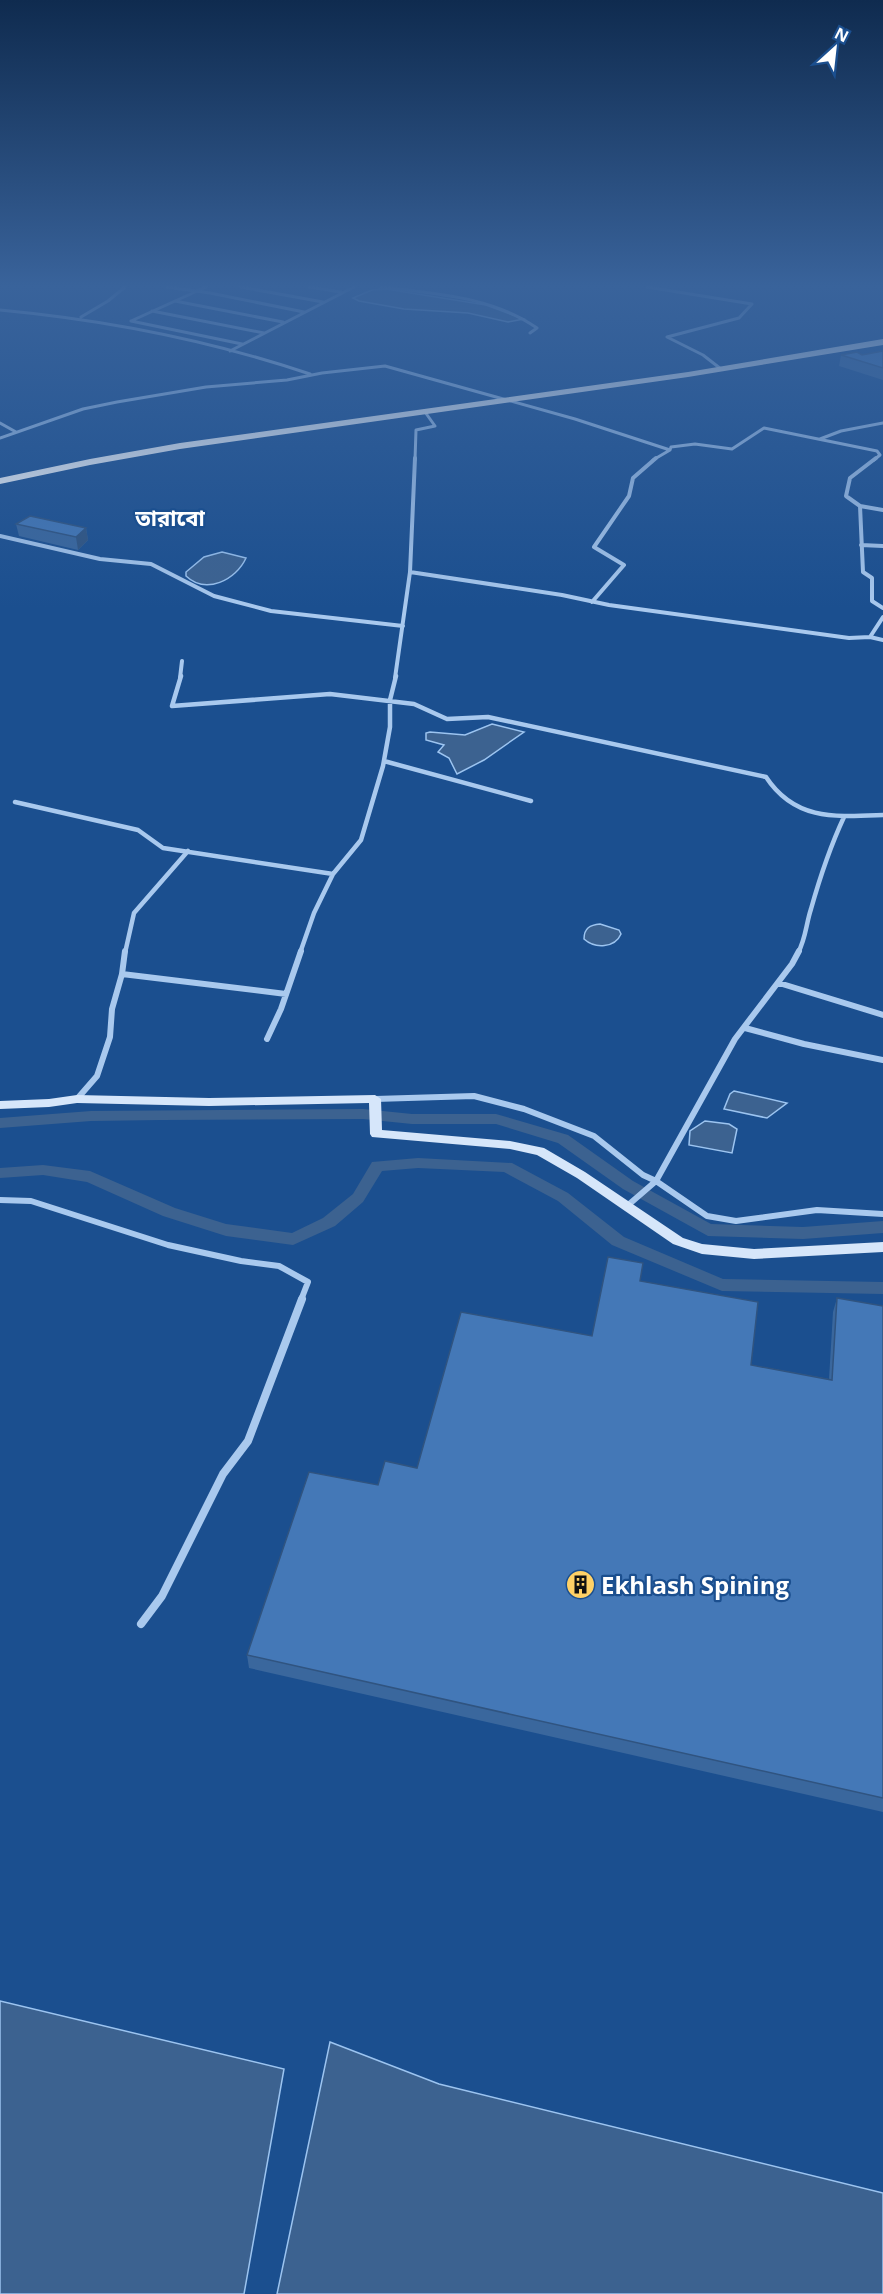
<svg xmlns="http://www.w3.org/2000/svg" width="883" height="2294" viewBox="0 0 883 2294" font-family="'Open Sans','Noto Sans Bengali',sans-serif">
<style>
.water{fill:#3c6290;stroke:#9cc4f0;stroke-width:1.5}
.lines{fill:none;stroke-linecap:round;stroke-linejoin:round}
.canal{fill:#3c6290;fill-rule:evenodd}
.street-far4{stroke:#a9c9ee;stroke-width:3}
.street-far3{stroke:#a9c9ee;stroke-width:4}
.street-far2{stroke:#a9c9ee;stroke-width:4.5}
.street-far1{stroke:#a9c9ee;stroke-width:6}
.street{stroke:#a9c9ee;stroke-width:8}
.secondary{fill:#d6e6fa;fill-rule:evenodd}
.highway{fill:#fff;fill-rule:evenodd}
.wall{fill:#3a679d}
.shaded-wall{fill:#305480}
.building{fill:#4478b7;stroke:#305480;stroke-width:1.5}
.labels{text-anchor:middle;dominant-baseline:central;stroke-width:4.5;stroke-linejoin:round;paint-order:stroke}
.far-district-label{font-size:22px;font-weight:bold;fill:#fff;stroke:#1b4f8f}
.near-poi-label{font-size:24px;font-weight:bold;fill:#fff;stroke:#1b4f8f;text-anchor:start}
</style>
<rect width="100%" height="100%" fill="#1b4f8f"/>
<path class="water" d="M 386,289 L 486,305 L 524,319 L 508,322 L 468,313 L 404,309 L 359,301 L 353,298 L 372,290 Z
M 222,552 L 246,558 C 236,580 206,595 186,576 L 186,572 L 204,557 Z
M 492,724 L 524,732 L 484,760 L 457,774 L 449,758 L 438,752 L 444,745 L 426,740 L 426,733 L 430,732 L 465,735 Z
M 600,924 L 619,930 L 621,934 C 615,948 595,949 584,939 C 584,928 590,925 600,924 Z
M 734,1091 L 787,1103 L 767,1118 L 724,1109 L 730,1094 Z
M 705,1121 L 729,1124 L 737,1129 L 732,1153 L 689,1145 L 690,1131 Z
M 0,2001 L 284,2069 L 244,2294 L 0,2294 Z
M 330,2042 L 439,2084 L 883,2193 L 883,2294 L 277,2294 Z"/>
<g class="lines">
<path class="canal" d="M 363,1109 L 412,1114 L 496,1114 L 568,1135 L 633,1181 L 711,1224 L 803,1227 L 883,1221 L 883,1233 L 803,1239 L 708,1236 L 623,1189 L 558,1143 L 496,1124 L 412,1124 L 363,1119 L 161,1120 L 91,1121 L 0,1128 L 0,1118 L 91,1111 Z
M 418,1158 L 512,1163 L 568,1193 L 624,1237 L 723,1279 L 883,1282 L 883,1294 L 722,1291 L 612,1245 L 558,1201 L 504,1172 L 418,1168 L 382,1171 L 363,1202 L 335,1226 L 293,1245 L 226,1236 L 163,1216 L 87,1182 L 43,1175 L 0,1178 L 0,1168 L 43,1165 L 90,1171 L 175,1208 L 226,1224 L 292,1233 L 323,1218 L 353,1194 L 372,1162 Z"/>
<path class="street-far4" d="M 167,287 L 210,293 L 304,312
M 241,287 L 323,302
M 309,287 L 341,292
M 381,287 C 435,294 491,296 537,328 L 530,333
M 647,287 L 752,304 L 739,318 L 667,337 L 703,355 L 721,369
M 175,301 L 283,322
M 0,310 C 106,320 209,340 310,374
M 152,311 L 264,333
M 81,317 L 108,301 L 125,287
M 131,321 L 242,344
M 131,321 L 206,287
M 230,351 L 354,287
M 0,423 L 16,432
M 0,438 L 83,409 L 117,402 L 206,387 L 287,380 L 322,373 L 385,366 L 575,419 L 670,450
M 820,439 L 841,431 L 883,423
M 415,460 L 416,430 L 435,426 L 425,412
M 653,460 L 670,450 L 671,447 L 695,444 L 732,449 L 764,428 L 877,451 L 880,455 L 874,460"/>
<path class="street-far3" d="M 876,458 L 850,478 L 846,496 L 860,506 L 883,510
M 860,506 L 863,572 L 872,578 L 872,601 L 883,608
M 0,536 L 100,559 L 151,564 L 214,596 L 271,611 L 403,626
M 861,545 L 883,546
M 410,572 L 562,595 L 609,605 L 849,638 L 870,637
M 592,602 L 624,565 L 594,547 L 629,496 L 633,478 L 656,458
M 883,617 L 870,637 L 883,640
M 180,678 L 182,661
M 395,678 L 410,572 L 415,458"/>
<path class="street-far2" d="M 181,676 L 172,706 L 330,694 L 414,704 L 447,719 L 488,717 L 766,777 C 795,821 836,817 883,815
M 384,761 L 531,801
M 15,802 L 138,830 L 163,848 L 333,874
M 125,953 L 134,913 L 188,851
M 300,953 L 314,913 L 333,874 L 361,840 L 383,766 L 390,727 L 390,700 L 396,676
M 798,953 C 806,938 806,924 811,909 C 820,877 830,847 844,817"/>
<path class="street-far1" d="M 125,951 L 122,974 L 286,994
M 779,983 L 883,1015
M 745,1028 L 804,1044 L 883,1060
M 267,1039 L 281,1009 L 301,951
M 77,1099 L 97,1076 L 110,1037 L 112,1009 L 122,974
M 375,1099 L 474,1096 L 524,1109 L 594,1136 L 643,1175 L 656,1181 L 707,1216 L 736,1221 L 817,1210 L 883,1214
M 0,1200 L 31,1201 L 168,1245 L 241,1261 L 279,1266 L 308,1282 L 301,1300
M 627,1206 L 656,1181 L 735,1039 L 792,964 L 799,951"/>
<path class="street" d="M 141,1624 L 162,1596 L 223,1474 L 248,1441 L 302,1299"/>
<path class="secondary" d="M 77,1095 L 209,1098 L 375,1095 L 381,1099 L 382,1130 L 510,1141 L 544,1148 L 585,1172 L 683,1238 L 702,1244 L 754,1249 L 883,1242 L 883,1252 L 754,1259 L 702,1254 L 673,1244 L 577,1178 L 537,1155 L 510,1149 L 372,1137 L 370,1134 L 369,1103 L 209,1106 L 77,1103 L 49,1107 L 0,1109 L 0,1101 L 49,1099 Z"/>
<path class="highway" d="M 883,339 L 883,345 L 688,377 L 180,449 L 90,465 L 0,484 L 0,478 L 90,459 L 180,443 L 688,372 Z"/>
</g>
<path class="wall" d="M 883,351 L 883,380 L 839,366 L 841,355 L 862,355 Z
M 16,524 L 86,528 L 88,540 L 78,550 L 19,536 Z
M 837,1298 L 883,1306 L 883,1812 L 249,1668 L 247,1655 L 378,1485 L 417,1468 L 592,1336 L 829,1379 L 833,1312 Z"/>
<path class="shaded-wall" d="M 86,528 L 88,540 L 78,550 L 76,537 Z"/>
<path class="building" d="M 883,351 L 883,368 L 841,355 L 857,352 L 862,355 Z
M 30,516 L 86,528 L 76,537 L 16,524 Z
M 608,1257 L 643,1263 L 640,1281 L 758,1302 L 751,1365 L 832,1380 L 837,1298 L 883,1306 L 883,1798 L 247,1655 L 309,1472 L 378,1485 L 385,1461 L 417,1468 L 461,1312 L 592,1336 Z"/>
<linearGradient id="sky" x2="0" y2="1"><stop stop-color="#0f2b4f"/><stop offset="0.47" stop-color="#39639b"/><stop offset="1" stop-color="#39639b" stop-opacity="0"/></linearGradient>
<rect width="883" height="608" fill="url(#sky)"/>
<defs>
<symbol id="building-disc" viewBox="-11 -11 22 22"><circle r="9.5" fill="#ffd166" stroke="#1b4f8f"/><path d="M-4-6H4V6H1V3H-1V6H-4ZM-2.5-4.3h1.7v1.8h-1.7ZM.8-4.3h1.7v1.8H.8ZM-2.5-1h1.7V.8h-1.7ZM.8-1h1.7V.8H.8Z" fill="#111"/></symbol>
</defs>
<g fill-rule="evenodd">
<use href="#building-disc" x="564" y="1568" width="33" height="33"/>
</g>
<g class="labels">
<g class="far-district-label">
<text x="170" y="517">তারাবো</text>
</g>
<g class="near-poi-label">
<text x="601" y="1584">Ekhlash Spining</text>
</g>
</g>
<g transform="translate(835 48) rotate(27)" stroke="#1b4f8f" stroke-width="4.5" paint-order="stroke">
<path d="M0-4.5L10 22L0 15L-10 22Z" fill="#ffffff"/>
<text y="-9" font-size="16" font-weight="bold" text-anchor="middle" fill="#ffffff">N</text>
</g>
</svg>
